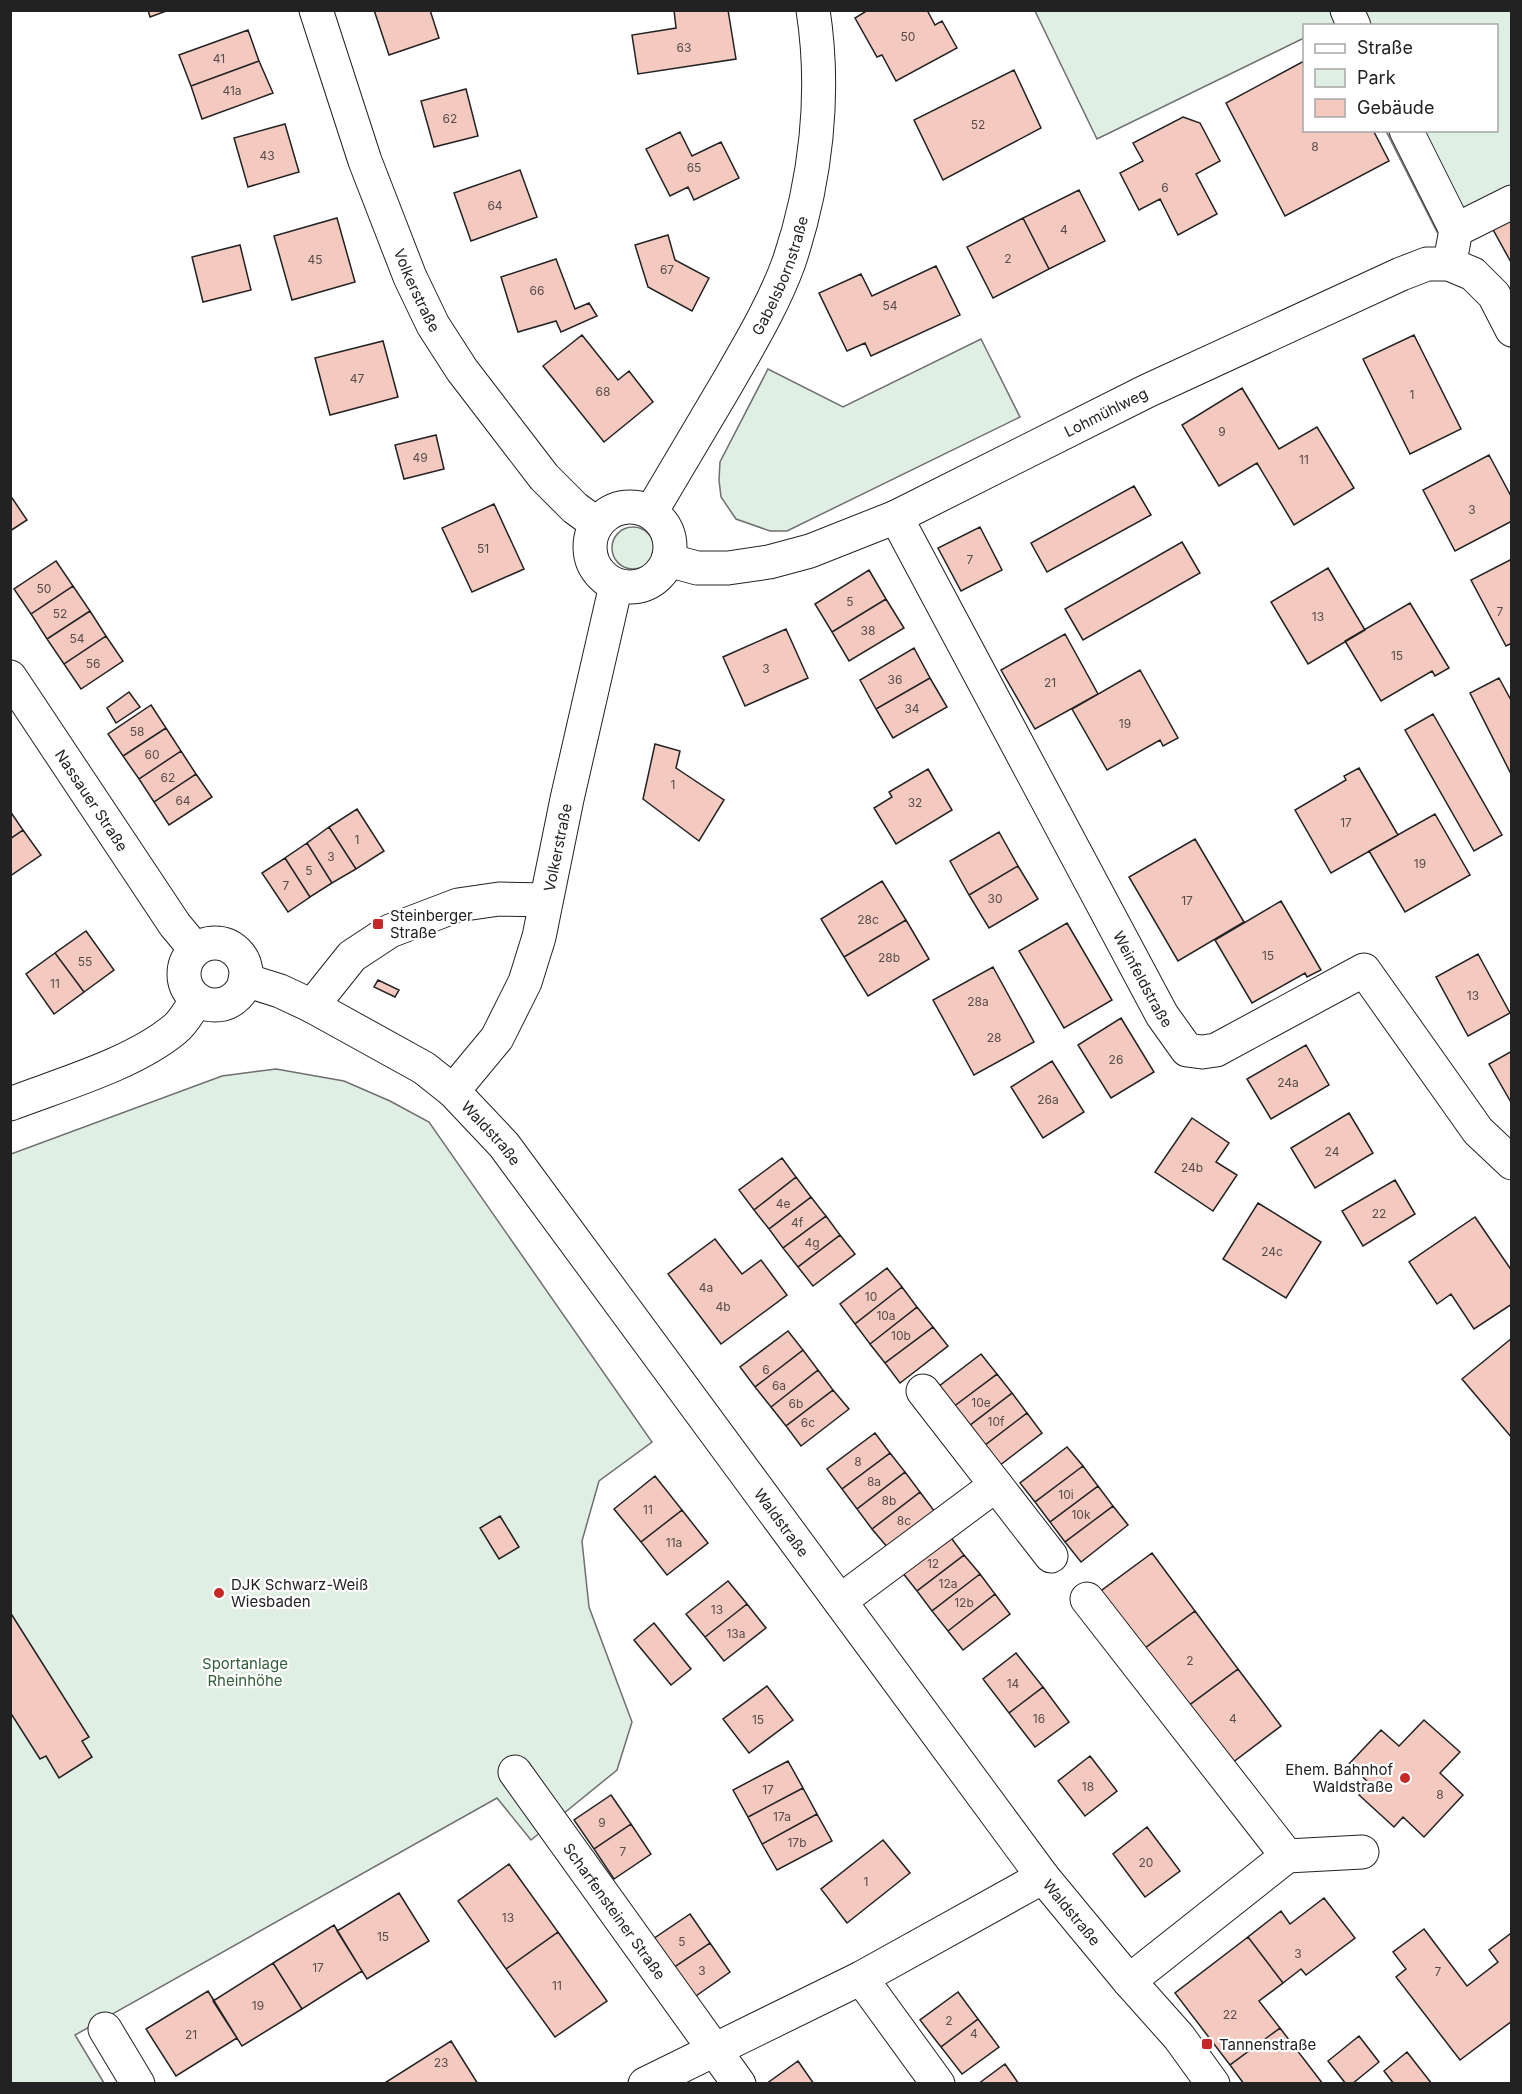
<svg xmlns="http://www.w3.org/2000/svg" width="1522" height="2094" viewBox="0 0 1522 2094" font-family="Inter,sans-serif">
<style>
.green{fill:#e0efe3;stroke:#6f6f6f;stroke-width:1.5}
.building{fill:#f3c9c0;stroke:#222;stroke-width:1.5}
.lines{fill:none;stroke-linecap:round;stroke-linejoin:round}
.minor-casing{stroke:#222;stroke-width:35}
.minor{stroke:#fff;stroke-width:33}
.poi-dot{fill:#c62828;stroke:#fff;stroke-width:2}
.labels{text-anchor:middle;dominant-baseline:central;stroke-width:4.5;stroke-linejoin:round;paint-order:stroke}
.number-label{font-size:12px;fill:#564c4a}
.street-label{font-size:15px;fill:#222;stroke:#fff}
.poi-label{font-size:15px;fill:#222;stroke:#fff;text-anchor:start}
.park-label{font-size:15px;fill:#2f5e38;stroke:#fff}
</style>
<rect width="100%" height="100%" fill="#fff"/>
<path class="green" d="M 1035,11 L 1511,11 L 1511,190 L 1437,232 L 1386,131 L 1496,130 L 1496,26 L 1304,26 L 1304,38 L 1097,139 Z
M 981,339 L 1020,417 L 787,531 L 770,531 L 736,519 L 721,497 L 719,480 L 720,462 L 768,369 L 843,407 Z
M612 548a21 21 0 1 1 42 0a21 21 0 1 1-42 0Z
M 276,1069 L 344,1081 L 390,1101 L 429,1122 L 652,1442 L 599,1481 L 582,1541 L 589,1607 L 632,1722 L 617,1770 L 531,1840 L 497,1798 L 75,2035 L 104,2083 L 11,2083 L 11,1154 L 222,1076 Z"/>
<path class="building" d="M 148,10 L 169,10 L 150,17 Z
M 374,10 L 430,10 L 439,38 L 389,55 Z
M 674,10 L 728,10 L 736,59 L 638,74 L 632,35 L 676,28 Z
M 868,10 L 927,10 L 935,25 L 942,21 L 957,48 L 896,81 L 882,55 L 877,57 L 855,18 Z
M 248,30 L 259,61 L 191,86 L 179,55 Z
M 259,61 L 273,93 L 202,119 L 191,86 Z
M 1304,61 L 1304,130 L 1373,130 L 1389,161 L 1285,216 L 1226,103 Z
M 1014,70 L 1041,128 L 943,180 L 914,120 Z
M 466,89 L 478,136 L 434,147 L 421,101 Z
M 1183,117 L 1200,123 L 1220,161 L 1196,174 L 1217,214 L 1178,235 L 1160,199 L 1139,210 L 1120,173 L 1143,161 L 1133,143 Z
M 285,124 L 299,172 L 248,187 L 234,138 Z
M 680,132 L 692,156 L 721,142 L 739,178 L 694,200 L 688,187 L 670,196 L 646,149 Z
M 520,170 L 537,217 L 471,241 L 454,193 Z
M 1079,190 L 1105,241 L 1049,269 L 1023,218 Z
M 1512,215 L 1512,264 L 1491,226 Z
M 337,218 L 355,282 L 292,300 L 274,236 Z
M 1023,218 L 1049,269 L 993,298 L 967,247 Z
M 668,235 L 675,260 L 709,278 L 692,311 L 648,287 L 635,245 Z
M 240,245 L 251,290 L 203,302 L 192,257 Z
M 556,259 L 575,309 L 589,303 L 597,316 L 561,332 L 556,321 L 518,332 L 501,277 Z
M 936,266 L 960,315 L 871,356 L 865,343 L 847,351 L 819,293 L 861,274 L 872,296 Z
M 582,335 L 618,380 L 629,371 L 653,402 L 604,442 L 543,366 Z
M 1414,335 L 1461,429 L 1410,454 L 1363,359 Z
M 383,341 L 398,397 L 330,415 L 315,358 Z
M 1242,388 L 1279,449 L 1317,427 L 1354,488 L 1294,525 L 1257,463 L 1219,486 L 1182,425 Z
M 436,435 L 444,469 L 404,479 L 395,445 Z
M 1489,455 L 1512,498 L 1512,521 L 1455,551 L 1423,490 Z
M 1134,486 L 1151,515 L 1047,572 L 1031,543 Z
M 10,495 L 27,520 L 10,531 Z
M 494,504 L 524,569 L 472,592 L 442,528 Z
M 980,527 L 1002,570 L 961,591 L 938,548 Z
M 1182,542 L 1200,573 L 1083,640 L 1065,609 Z
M 1512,559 L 1512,643 L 1506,646 L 1471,580 Z
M 56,561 L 73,586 L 31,614 L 14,589 Z
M 1328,568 L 1365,630 L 1308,664 L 1271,602 Z
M 869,570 L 886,599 L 832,632 L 815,604 Z
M 73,586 L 90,611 L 47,639 L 31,614 Z
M 886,599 L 904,628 L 849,661 L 832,632 Z
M 1410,603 L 1449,668 L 1435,676 L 1432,671 L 1381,701 L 1345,641 Z
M 90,611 L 106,636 L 64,664 L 47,639 Z
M 786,629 L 808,678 L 745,706 L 723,657 Z
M 1065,634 L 1098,694 L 1035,729 L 1001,670 Z
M 106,636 L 123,661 L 81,689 L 64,664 Z
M 914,648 L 930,678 L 876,709 L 860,680 Z
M 1140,670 L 1178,738 L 1163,746 L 1160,740 L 1107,770 L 1072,709 Z
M 930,678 L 947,707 L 893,738 L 876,709 Z
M 1499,678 L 1512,702 L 1512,776 L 1470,693 Z
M 129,692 L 140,707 L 116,723 L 107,708 Z
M 151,705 L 166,728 L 123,756 L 108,734 Z
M 1433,714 L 1502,835 L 1474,851 L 1405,730 Z
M 166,728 L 181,751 L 139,779 L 123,756 Z
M 655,744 L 680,751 L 676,768 L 724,800 L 699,841 L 643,799 Z
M 181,751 L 196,774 L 154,802 L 139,779 Z
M 1359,768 L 1398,835 L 1331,873 L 1295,810 L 1346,780 L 1344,776 Z
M 928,769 L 952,810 L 896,844 L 874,808 L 892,797 L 889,792 Z
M 196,774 L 212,797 L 169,825 L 154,802 Z
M 357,809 L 384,851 L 356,869 L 329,827 Z
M 10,811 L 23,830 L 10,839 Z
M 1435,814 L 1470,875 L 1405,912 L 1369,851 Z
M 329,827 L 356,869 L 332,883 L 307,843 Z
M 23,830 L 41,855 L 10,876 L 10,839 Z
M 999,832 L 1018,866 L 969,895 L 950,861 Z
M 1195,839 L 1244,922 L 1178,961 L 1129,877 Z
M 307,843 L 332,883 L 310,897 L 285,858 Z
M 285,858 L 310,897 L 288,912 L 262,873 Z
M 1018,866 L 1038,899 L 989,928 L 969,895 Z
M 882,881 L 906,920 L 844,957 L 821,919 Z
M 1281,901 L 1321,970 L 1307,977 L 1305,973 L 1252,1003 L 1215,940 Z
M 906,920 L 929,959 L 868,996 L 844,957 Z
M 1067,923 L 1112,1000 L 1064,1028 L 1019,951 Z
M 86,931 L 114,970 L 84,992 L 55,953 Z
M 55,953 L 84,992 L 54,1014 L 26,974 Z
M 1478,954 L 1510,1013 L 1468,1036 L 1436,977 Z
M 993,967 L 1034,1042 L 974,1075 L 933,1000 Z
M 378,980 L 399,990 L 395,997 L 374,987 Z
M 1121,1018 L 1154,1072 L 1111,1098 L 1078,1045 Z
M 1306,1045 L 1329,1085 L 1271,1119 L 1247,1079 Z
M 1512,1051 L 1512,1104 L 1489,1064 Z
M 1052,1061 L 1084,1112 L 1043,1138 L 1011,1087 Z
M 1349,1113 L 1373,1153 L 1315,1188 L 1291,1148 Z
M 1192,1118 L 1229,1143 L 1216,1162 L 1237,1175 L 1213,1211 L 1155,1172 Z
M 782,1158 L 796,1177 L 754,1210 L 739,1190 Z
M 796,1177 L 811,1197 L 769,1229 L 754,1210 Z
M 1395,1180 L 1415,1214 L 1363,1246 L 1342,1211 Z
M 811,1197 L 826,1216 L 783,1248 L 769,1229 Z
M 1258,1203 L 1321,1242 L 1286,1298 L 1223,1259 Z
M 826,1216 L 840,1235 L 798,1267 L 783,1248 Z
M 1475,1217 L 1512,1271 L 1512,1304 L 1474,1329 L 1451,1294 L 1437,1304 L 1409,1262 Z
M 840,1235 L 855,1254 L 813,1286 L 798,1267 Z
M 715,1239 L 742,1274 L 761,1260 L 787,1295 L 721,1344 L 668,1274 Z
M 887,1268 L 902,1287 L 855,1324 L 840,1304 Z
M 902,1287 L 917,1307 L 870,1344 L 855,1324 Z
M 917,1307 L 933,1327 L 885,1363 L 870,1344 Z
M 933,1327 L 948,1346 L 900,1383 L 885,1363 Z
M 788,1331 L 803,1350 L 755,1387 L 740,1367 Z
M 1512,1338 L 1512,1438 L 1462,1379 Z
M 803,1350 L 818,1370 L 771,1407 L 755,1387 Z
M 981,1354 L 997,1374 L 949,1410 L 934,1390 Z
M 818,1370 L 833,1390 L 786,1426 L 771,1407 Z
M 997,1374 L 1012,1393 L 965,1429 L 949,1410 Z
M 833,1390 L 849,1409 L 801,1446 L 786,1426 Z
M 1012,1393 L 1027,1413 L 980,1449 L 965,1429 Z
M 1027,1413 L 1042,1433 L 995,1469 L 980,1449 Z
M 875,1433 L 890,1453 L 842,1489 L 827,1469 Z
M 1067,1447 L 1083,1466 L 1035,1502 L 1020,1483 Z
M 890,1453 L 905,1472 L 857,1509 L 842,1489 Z
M 1083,1466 L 1098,1486 L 1050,1522 L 1035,1502 Z
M 905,1472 L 920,1492 L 872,1529 L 857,1509 Z
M 655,1476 L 682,1510 L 641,1542 L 614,1509 Z
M 1098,1486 L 1113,1506 L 1065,1542 L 1050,1522 Z
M 920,1492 L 935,1512 L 888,1548 L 872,1529 Z
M 1113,1506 L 1128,1525 L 1081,1562 L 1065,1542 Z
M 682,1510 L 708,1543 L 667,1575 L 641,1542 Z
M 500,1516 L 519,1547 L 499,1559 L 480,1528 Z
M 949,1535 L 964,1555 L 917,1591 L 902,1572 Z
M 1152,1553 L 1195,1611 L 1141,1651 L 1098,1593 Z
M 964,1555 L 980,1574 L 932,1611 L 917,1591 Z
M 980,1574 L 995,1594 L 948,1631 L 932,1611 Z
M 728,1581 L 747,1604 L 705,1637 L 686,1614 Z
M 995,1594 L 1010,1614 L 963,1650 L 948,1631 Z
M 747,1604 L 766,1628 L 724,1661 L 705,1637 Z
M 1195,1611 L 1238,1669 L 1184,1709 L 1141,1651 Z
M 10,1612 L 89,1737 L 82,1741 L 92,1757 L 59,1778 L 46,1756 L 40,1759 L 10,1712 Z
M 654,1623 L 691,1669 L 671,1685 L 634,1640 Z
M 1016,1653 L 1043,1687 L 1009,1713 L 983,1679 Z
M 1238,1669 L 1281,1726 L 1228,1766 L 1184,1709 Z
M 767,1686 L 793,1720 L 749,1753 L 723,1719 Z
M 1043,1687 L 1069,1722 L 1035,1747 L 1009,1713 Z
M 1424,1720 L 1460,1752 L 1440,1773 L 1463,1795 L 1424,1837 L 1403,1817 L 1394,1827 L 1359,1795 L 1369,1783 L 1349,1764 L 1381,1730 L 1399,1746 Z
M 1090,1756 L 1117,1791 L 1085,1816 L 1058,1781 Z
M 788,1761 L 803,1788 L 748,1817 L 733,1790 Z
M 803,1788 L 817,1814 L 762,1844 L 748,1817 Z
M 611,1795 L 631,1824 L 594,1849 L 574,1820 Z
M 817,1814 L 832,1841 L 777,1870 L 762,1844 Z
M 631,1824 L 651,1854 L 614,1879 L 594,1849 Z
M 1147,1827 L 1180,1871 L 1145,1897 L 1113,1854 Z
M 883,1840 L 910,1873 L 847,1923 L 821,1889 Z
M 509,1864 L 558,1932 L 506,1969 L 458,1901 Z
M 399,1893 L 429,1941 L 367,1979 L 337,1931 Z
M 1324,1898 L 1355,1938 L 1306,1975 L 1301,1969 L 1283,1983 L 1248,1937 L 1281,1911 L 1290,1924 Z
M 690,1914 L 710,1943 L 673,1968 L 653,1939 Z
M 334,1925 L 362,1971 L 302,2009 L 273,1963 Z
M 1424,1929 L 1467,1986 L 1498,1962 L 1489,1950 L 1510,1934 L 1512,1936 L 1512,2021 L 1460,2060 L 1396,1977 L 1406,1969 L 1393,1952 Z
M 558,1932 L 607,2001 L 555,2037 L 506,1969 Z
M 1248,1937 L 1283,1983 L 1259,2001 L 1280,2028 L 1230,2065 L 1175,1993 Z
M 710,1943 L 730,1972 L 693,1998 L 673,1968 Z
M 273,1963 L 302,2009 L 242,2046 L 213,2001 Z
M 208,1991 L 237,2038 L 176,2076 L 146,2029 Z
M 958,1992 L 978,2019 L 941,2047 L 920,2020 Z
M 978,2019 L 999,2047 L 962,2074 L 941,2047 Z
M 1280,2028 L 1323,2084 L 1244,2084 L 1230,2065 Z
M 1359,2036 L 1379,2062 L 1352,2084 L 1346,2084 L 1328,2061 Z
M 451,2041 L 478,2084 L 383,2084 Z
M 1407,2052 L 1432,2084 L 1394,2084 L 1384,2071 Z
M 798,2061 L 814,2084 L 766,2084 Z
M 1005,2064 L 1019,2084 L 978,2084 Z"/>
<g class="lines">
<defs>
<g id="minor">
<path id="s1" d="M 316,10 L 365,161 L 410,277 L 433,325 L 462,370 L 544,477 L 575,508 L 597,524"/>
<path d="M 1347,10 L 1354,26"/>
<path d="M 1406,130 L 1456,230"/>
<path d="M 1452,251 L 1456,230 L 1512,202"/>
<circle cx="630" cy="547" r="40"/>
<path id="s2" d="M 651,512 C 675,471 700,429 725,387 C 748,347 773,306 789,262 C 816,182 826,93 813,10"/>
<path id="s3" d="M 896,517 L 1162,1015 L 1187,1050 L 1202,1052 L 1216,1050 L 1364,970 L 1478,1131 L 1512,1163"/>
<path id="s4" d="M 668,560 L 697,568 L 728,568 L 769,562 L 810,551 L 896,517 L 1147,391 L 1401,274 L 1427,264 L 1449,264 L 1473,274 L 1494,295 L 1512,330"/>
<path id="s5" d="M 10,677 L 175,925 L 195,949"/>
<circle cx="215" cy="974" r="31"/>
<path id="s6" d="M 245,980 L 280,991 L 312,1006 L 424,1068 L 453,1091 L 504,1145 L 1043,1877 L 1129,1981 L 1179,2037 L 1213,2084"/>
<path d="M 312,1006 L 352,956 L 390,931 L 458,905 L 499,899 L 546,900"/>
<path id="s7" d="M 453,1091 L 497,1038 L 525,982 L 539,937 L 567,799 L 616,585"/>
<path d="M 10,1104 C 62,1084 133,1064 175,1029 C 184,1022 190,1009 197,1000"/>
<path d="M 923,1391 L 1051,1556"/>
<path d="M 1087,1599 L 1287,1856"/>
<path d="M 840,1601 L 996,1485"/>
<path id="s8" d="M 515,1772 L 739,2084"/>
<path d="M 861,1978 L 938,2084"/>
<path d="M 1129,1981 L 1287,1856 L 1362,1852"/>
<path d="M 105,2029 L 138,2084"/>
<path d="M 645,2084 L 861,1978 L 1043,1877"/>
</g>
</defs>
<use href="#minor" class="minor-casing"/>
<use href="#minor" class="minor"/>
</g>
<g class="poi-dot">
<rect x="372" y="918" width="12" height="12" rx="3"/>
<circle cx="219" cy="1593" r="6"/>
<circle cx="1405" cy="1778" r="6"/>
<rect x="1201" y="2038" width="12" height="12" rx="3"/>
</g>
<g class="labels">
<g class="number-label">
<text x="908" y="36">50</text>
<text x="684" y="47">63</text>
<text x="219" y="58">41</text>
<text x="232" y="90">41a</text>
<text x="450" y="118">62</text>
<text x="978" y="124">52</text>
<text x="1315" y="146">8</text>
<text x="267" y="155">43</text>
<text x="694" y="167">65</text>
<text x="1165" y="187">6</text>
<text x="495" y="205">64</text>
<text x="1064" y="229">4</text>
<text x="1008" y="258">2</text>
<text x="315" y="259">45</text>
<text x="667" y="269">67</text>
<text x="537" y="290">66</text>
<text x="890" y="305">54</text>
<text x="357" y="378">47</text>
<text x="603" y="391">68</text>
<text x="1412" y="394">1</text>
<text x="1222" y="431">9</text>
<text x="420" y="457">49</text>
<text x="1304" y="459">11</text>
<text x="1472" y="509">3</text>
<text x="483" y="548">51</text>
<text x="970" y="559">7</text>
<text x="44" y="588">50</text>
<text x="850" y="601">5</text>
<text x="1500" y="611">7</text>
<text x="60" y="613">52</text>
<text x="1318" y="616">13</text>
<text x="868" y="630">38</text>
<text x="77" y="638">54</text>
<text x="1397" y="655">15</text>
<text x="93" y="663">56</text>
<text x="766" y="668">3</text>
<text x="895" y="679">36</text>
<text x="1050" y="682">21</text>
<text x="912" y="708">34</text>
<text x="1125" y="723">19</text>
<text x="137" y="731">58</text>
<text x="152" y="754">60</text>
<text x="168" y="777">62</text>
<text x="673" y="784">1</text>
<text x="183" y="800">64</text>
<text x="915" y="802">32</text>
<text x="1346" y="822">17</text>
<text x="357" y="839">1</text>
<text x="331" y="856">3</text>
<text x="1420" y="863">19</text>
<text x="309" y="870">5</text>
<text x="286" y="885">7</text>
<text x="995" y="898">30</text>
<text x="1187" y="900">17</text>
<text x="868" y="919">28c</text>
<text x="1268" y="955">15</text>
<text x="889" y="957">28b</text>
<text x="85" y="961">55</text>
<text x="55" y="983">11</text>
<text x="1473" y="995">13</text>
<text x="978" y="1001">28a</text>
<text x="994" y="1037">28</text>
<text x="1116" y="1059">26</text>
<text x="1288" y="1082">24a</text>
<text x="1048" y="1099">26a</text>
<text x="1332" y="1151">24</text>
<text x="1192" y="1167">24b</text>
<text x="783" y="1203">4e</text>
<text x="1379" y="1213">22</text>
<text x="797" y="1222">4f</text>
<text x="812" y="1242">4g</text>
<text x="1272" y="1251">24c</text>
<text x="706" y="1287">4a</text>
<text x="871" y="1296">10</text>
<text x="723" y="1306">4b</text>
<text x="886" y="1315">10a</text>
<text x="901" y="1335">10b</text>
<text x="766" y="1369">6</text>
<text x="779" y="1385">6a</text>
<text x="981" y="1402">10e</text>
<text x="796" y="1403">6b</text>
<text x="996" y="1421">10f</text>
<text x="808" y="1422">6c</text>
<text x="858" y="1461">8</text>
<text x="874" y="1481">8a</text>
<text x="1066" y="1494">10i</text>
<text x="889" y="1500">8b</text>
<text x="648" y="1509">11</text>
<text x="1081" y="1514">10k</text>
<text x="904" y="1520">8c</text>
<text x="674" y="1542">11a</text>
<text x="933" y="1563">12</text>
<text x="948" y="1583">12a</text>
<text x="964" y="1602">12b</text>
<text x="717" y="1609">13</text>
<text x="736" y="1633">13a</text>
<text x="1190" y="1660">2</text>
<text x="1013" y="1683">14</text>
<text x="1039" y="1718">16</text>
<text x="1233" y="1718">4</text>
<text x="758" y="1719">15</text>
<text x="1088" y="1786">18</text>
<text x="768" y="1789">17</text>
<text x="1440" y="1794">8</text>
<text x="782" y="1816">17a</text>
<text x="602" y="1822">9</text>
<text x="797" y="1842">17b</text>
<text x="623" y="1851">7</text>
<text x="1146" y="1862">20</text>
<text x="866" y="1881">1</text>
<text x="508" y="1917">13</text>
<text x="383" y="1936">15</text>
<text x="682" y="1941">5</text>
<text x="1298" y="1953">3</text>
<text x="318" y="1967">17</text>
<text x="702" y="1970">3</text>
<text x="1438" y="1971">7</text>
<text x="557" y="1985">11</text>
<text x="258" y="2005">19</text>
<text x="1230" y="2014">22</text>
<text x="949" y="2020">2</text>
<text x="974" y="2033">4</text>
<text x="191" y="2034">21</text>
<text x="441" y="2062">23</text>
</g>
<g class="street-label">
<text stroke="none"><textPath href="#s2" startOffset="270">Gabelsbornstraße</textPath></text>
<text stroke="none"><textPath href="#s1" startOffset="298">Volkerstraße</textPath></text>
<text stroke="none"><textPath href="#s4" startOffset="472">Lohmühlweg</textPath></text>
<text stroke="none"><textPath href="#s5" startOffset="148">Nassauer Straße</textPath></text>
<text stroke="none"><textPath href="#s7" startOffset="270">Volkerstraße</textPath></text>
<text stroke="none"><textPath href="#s3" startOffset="524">Weinfeldstraße</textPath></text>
<text stroke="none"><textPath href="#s6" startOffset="294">Waldstraße</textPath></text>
<text stroke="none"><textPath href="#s6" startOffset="780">Waldstraße</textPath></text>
<text stroke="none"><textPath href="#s8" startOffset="171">Scharfensteiner Straße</textPath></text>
<text stroke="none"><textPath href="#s6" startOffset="1266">Waldstraße</textPath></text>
</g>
<g class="poi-label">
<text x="390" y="915">Steinberger<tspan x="390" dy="17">Straße</tspan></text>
<text x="231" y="1584">DJK Schwarz-Weiß<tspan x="231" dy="17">Wiesbaden</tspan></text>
<text x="1393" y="1769" text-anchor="end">Ehem. Bahnhof<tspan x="1393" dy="17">Waldstraße</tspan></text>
<text x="1219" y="2044">Tannenstraße</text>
</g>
<g class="park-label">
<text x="245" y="1663">Sportanlage<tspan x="245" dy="17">Rheinhöhe</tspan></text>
</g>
</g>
<rect width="1522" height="2094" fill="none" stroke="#222222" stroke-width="24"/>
<rect x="1303" y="24" width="195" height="108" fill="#ffffff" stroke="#a7a7a7" stroke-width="1.5"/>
<rect x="1315" y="44" width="30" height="9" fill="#ffffff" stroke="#a7a7a7" stroke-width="1.5"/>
<text x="1357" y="54" font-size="18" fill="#222222">Straße</text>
<rect x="1315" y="69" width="30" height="18" fill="#e0efe3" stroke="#a7a7a7" stroke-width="1.5"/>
<text x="1357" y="84" font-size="18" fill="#222222">Park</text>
<rect x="1315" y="99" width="30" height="18" fill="#f3c9c0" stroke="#a7a7a7" stroke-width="1.5"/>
<text x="1357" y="114" font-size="18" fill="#222222">Gebäude</text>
</svg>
